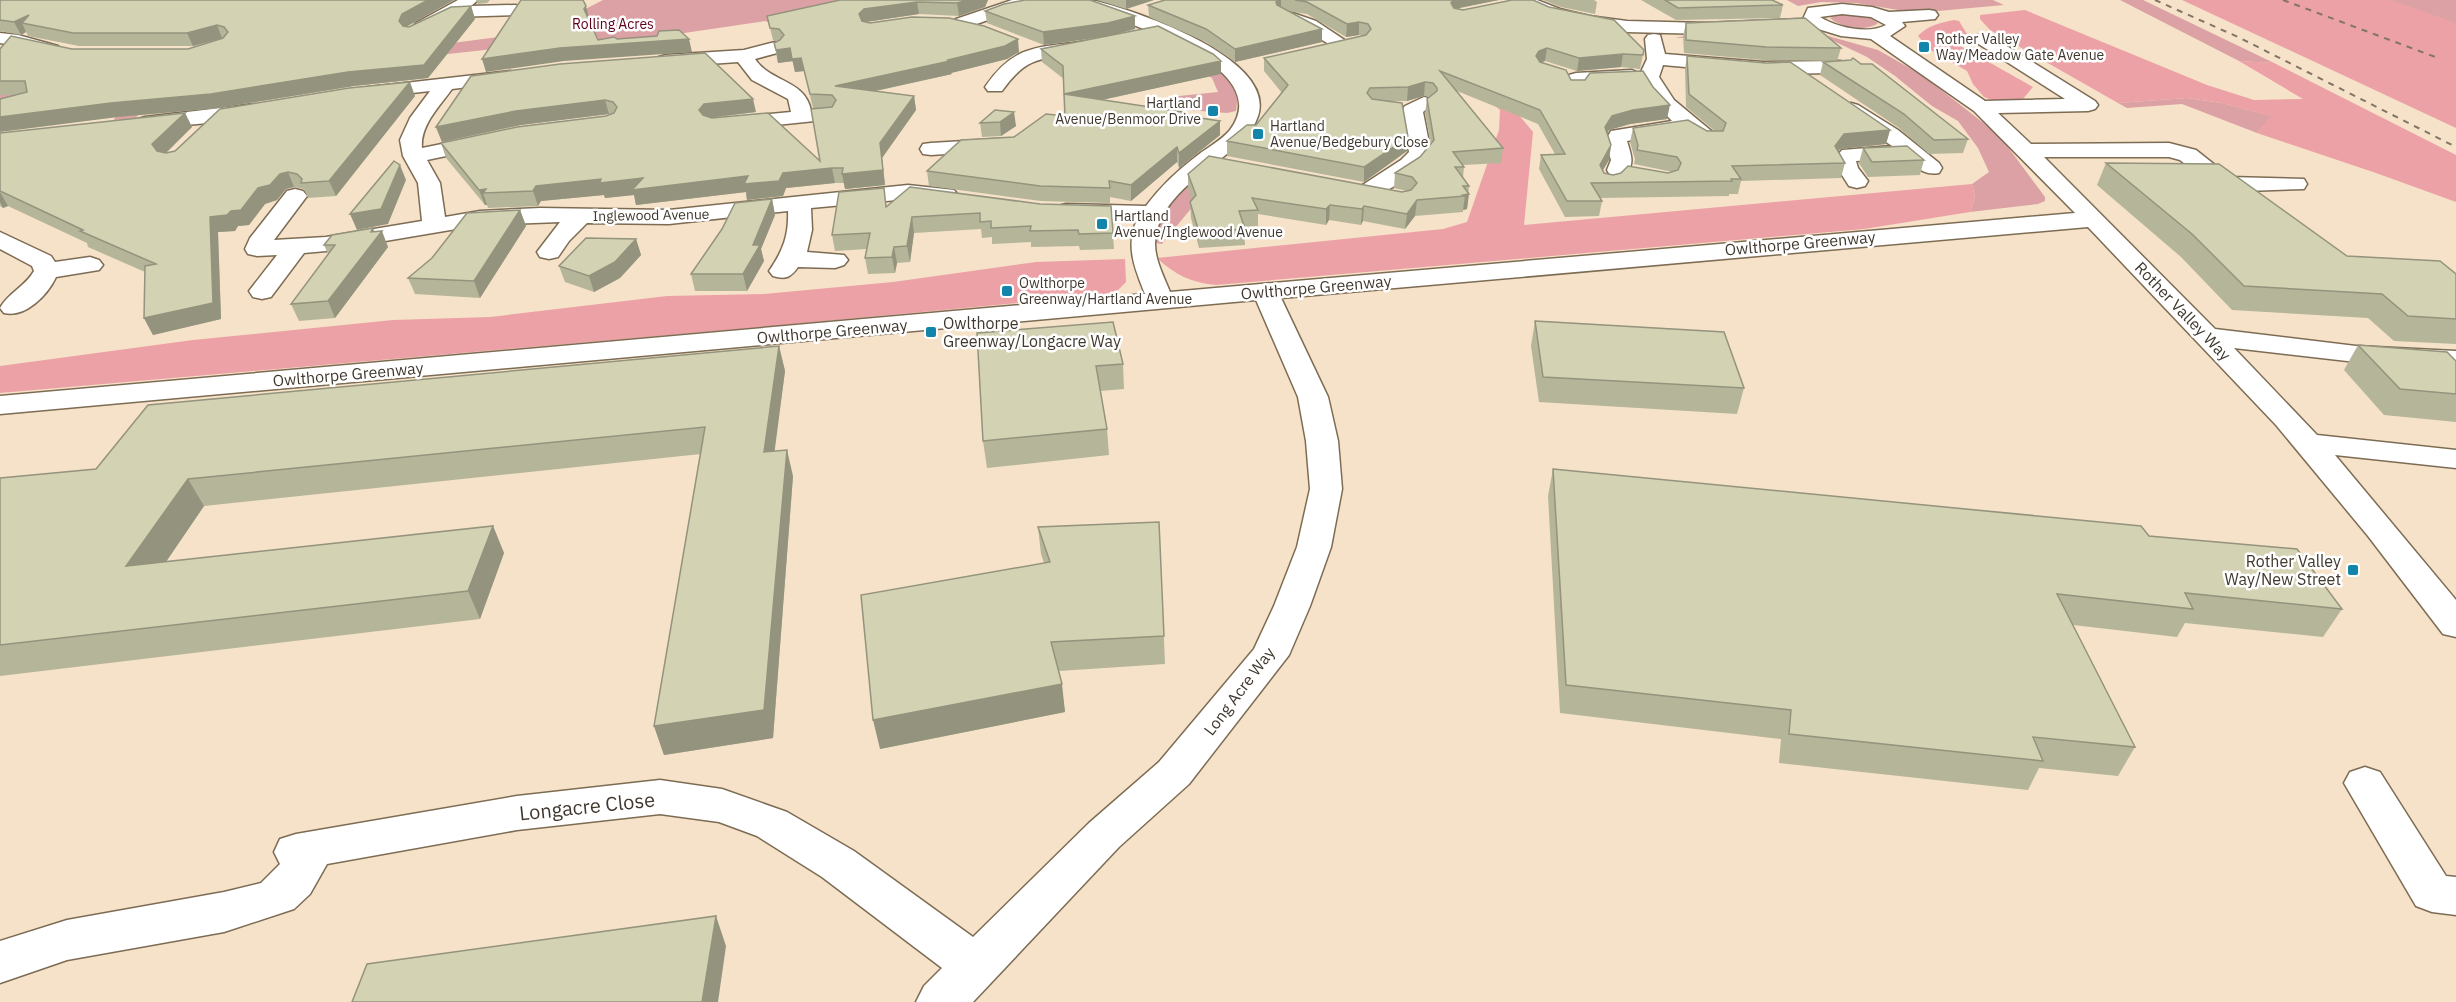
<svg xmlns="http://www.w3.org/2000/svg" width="2456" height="1002" viewBox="0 0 2456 1002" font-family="'IBM Plex Sans',sans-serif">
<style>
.green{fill:#dca1a5}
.forest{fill:#eca1a6}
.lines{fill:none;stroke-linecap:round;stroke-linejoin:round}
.minor-casing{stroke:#7d6c54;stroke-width:3}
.minor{fill:#fff;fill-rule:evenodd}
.rail{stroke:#827565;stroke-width:2;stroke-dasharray:6 6;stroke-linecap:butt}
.wall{fill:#b5b59a}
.shaded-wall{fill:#94937d}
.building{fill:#d3d2b3;stroke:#94937d;stroke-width:1.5}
.poi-dot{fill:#1385ab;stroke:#fff;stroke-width:2}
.labels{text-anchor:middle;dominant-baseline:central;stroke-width:5;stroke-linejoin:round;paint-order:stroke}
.far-park-label{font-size:14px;fill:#5d021c;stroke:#fff}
.far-poi-label{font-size:14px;fill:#40382e;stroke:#fff;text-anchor:start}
.far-street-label{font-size:14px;fill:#40382e;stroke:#fff}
.street-label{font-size:16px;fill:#40382e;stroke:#fff}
.poi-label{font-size:16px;fill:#40382e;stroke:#fff;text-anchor:start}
.near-street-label{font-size:20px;fill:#40382e;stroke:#fff}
</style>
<rect width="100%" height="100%" fill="#f6e2c8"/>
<path class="green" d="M 603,0 L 886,0 L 790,29 L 765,21 L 664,36 L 637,46 L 587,39 L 402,59 L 151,95 L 136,118 L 114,120 L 121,99 L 0,109 L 0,94 L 253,69 L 514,35 L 546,29 Z
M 1787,0 L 1993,0 L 2004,5 L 1916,13 L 1856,3 L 1821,2 L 1798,6 Z
M 2120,0 L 2143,0 L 2274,63 L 2239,61 Z
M 2337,0 L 2456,0 L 2456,44 Z
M 1840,13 L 1868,16 L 1878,23 C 1867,32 1841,28 1830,18 Z
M 1814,32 L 1878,50 L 1922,75 L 1999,135 L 2045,197 L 2045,201 L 2038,204 L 1970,212 L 1975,197 L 1972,184 L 1989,172 L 1978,148 L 1958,121 L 1932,106 L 1895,76 L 1867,57 L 1821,35 L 1675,38 L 1690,35 Z
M 1160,38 L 1231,78 L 1238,94 L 1236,111 L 1227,113 L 1161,108 L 1169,97 L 1218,92 L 1212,78 L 1169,52 Z
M 2187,98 L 2222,103 L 2272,116 L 2257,133 L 2182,104 L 2127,108 L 2118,103 Z
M 1221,172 L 1162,244 L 1156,243 C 1148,222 1181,189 1198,180 C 1205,177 1213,175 1221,172 Z"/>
<path class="forest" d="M 2182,0 L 2391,0 L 2456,23 L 2456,128 Z
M 2025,10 L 2207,85 L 2254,100 L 2303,99 L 2239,61 L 2274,63 L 2456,155 L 2456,202 L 2376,173 L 2257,133 L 2271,116 L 2222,103 L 2187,98 L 2118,103 L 1990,30 L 1980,19 L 1980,15 Z
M 1954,20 L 1959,21 L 1967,34 L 1948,37 L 1948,39 L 2033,87 L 2022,100 L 1997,102 L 1984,97 L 1973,84 L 1967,71 L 1929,49 L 1918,36 C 1928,25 1940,23 1954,20 Z
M 1426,45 L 1491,81 L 1533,132 L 1524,225 L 1972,184 L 1975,197 L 1970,212 L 1864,229 L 1216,285 C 1192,283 1175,275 1157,258 L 1443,229 L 1467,222 L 1499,130 L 1500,110 Z
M 1125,259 L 1126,282 L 1117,291 L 1102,295 L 751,328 L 0,393 L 0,366 L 193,340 L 393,320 L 490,317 L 667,296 L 764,294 L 893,282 L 1036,262 Z"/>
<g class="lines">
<defs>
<path id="minor" d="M 458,0 L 478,0 L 471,6 L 515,5 L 521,6 L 524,10 L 521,14 L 515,15 L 452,17 L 422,32 L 416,31 L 413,27 L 416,23 Z
M 1012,0 L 1036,0 L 1034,4 L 968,27 L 956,27 L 953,23 L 956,19 Z
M 1069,0 C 1077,0 1087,0 1096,1 C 1136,11 1277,58 1258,116 C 1252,134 1238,146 1223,157 C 1195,178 1156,205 1155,244 C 1155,260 1164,277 1170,292 L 2075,213 L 1974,111 L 1871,39 L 1841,36 L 1815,28 L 1706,34 L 1627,32 L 1589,27 L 1548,17 L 1516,4 L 1514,0 L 1537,0 L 1560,9 L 1589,16 L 1627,21 L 1706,23 L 1803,19 L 1808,8 L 1842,4 L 1872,7 L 1889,12 L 1929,10 L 1935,11 L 1938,15 L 1935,19 L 1902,22 L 1905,26 L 1890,36 L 1985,101 L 2065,99 L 1977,43 L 1974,39 L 1977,35 L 1989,35 L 2095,101 L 2098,105 L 2095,109 L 2088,111 L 1998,113 L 2031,144 L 2169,143 L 2196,150 L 2230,177 L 2304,179 L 2307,184 L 2304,189 L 2246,191 L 2243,197 L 2235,199 L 2227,197 L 2180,160 L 2169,157 L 2044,157 L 2215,329 L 2356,346 L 2456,351 L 2456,369 L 2356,362 L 2234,348 L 2317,435 L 2456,450 L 2456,468 L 2335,455 L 2456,600 L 2456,637 L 2443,634 L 2368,536 L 2276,425 L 2088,227 L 1281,298 L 1328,397 L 1338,441 L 1342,489 L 1331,547 L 1310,606 L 1289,655 L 1189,784 L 1119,847 L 973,1002 L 916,1002 L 924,986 L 942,968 L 822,877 L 757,836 L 719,822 L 660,814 L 517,830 L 327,864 L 310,894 L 294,909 L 224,932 L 67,960 L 0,983 L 0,941 L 67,920 L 224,892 L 261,883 L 280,864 L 274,852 L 280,839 L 296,834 L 517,796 L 660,780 L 722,789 L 787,812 L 854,851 L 973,937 L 1089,823 L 1159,762 L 1254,649 L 1274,606 L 1297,547 L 1310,489 L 1306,441 L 1298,397 L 1256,300 L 0,414 L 0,396 L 1145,294 C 1135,269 1125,246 1137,220 L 1066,218 L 1058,216 L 1054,211 L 1058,206 L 1066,204 L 1146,206 C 1161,186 1178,170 1198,155 C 1208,147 1222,140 1230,130 C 1280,63 1112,18 1071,4 ZM 1842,14 L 1871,17 L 1886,25 C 1868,35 1836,27 1820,17 Z
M 1287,11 L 1316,21 L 1352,45 L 1349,49 L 1337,49 L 1304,29 L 1281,20 L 1278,16 L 1281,12 Z
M 0,33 L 18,35 L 58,46 L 60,50 L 58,54 C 43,58 17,45 0,43 Z
M 1654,34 L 1660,35 L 1665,54 L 1763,62 L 1840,61 L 1847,63 L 1849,67 L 1847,71 L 1840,73 L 1763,74 L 1663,65 L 1659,77 L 1674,100 L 1721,139 L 1718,144 C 1704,147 1695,139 1684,131 L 1627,141 C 1631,155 1635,162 1626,175 L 1618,177 L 1610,175 L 1607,170 L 1611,160 L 1605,141 L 1611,131 L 1672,121 L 1652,100 L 1640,78 L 1632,82 L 1576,85 L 1569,83 L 1566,79 L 1569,75 L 1576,73 L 1632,70 L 1640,74 L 1647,59 L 1645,39 L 1648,35 Z
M 1087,41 L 1093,43 L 1096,47 L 1093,51 C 1050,62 1032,48 1002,91 L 988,91 L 985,87 C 1015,43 1039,48 1087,41 Z
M 775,42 L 781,44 L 784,48 L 781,52 L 755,59 C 771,83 804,79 811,110 L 834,111 L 837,115 L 834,119 L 730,130 L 723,128 L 720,124 L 723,120 L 730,118 L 791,112 L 788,99 L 752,80 L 738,62 L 666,67 L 659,65 L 657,61 L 659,57 L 666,55 L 744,50 Z
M 510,71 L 517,73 L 520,77 L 517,81 L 452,89 C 440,106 420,125 422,148 L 486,135 L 494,136 L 497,141 L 494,146 L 427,160 L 440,183 L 445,217 L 480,211 L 540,208 L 669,210 L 908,185 L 954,190 L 958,195 L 954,200 L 946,202 L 908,199 L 811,208 L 812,230 L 807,252 L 844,255 L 848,260 L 844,265 L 835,268 L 798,267 C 791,277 786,280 773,276 L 769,271 C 783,251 789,235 788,211 L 669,224 L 587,223 L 569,241 L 558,257 L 549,259 L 540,257 L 537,252 L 560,222 L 480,225 L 326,251 L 304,253 L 271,297 L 262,299 L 253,297 L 249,291 L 277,255 L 257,256 L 248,254 L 245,249 L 250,238 L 287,191 L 295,189 L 303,191 L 307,196 L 274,240 L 326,237 L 422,221 L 418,183 L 403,156 L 400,140 L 410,118 L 430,91 L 368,98 L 361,96 L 358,92 L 361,88 Z
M 1424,97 L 1431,99 L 1434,103 L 1423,112 L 1431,153 C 1419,170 1382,201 1361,196 L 1358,191 L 1361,186 L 1401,160 L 1409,152 L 1402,110 L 1405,106 Z
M 1851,103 L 1858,105 L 1898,130 L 1939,163 L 1942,168 L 1939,173 C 1924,176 1917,167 1906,158 L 1856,161 L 1858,168 L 1868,181 L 1865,186 L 1857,188 L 1849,186 L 1833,161 L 1842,150 L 1892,146 L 1844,113 L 1841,109 L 1844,105 Z
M 254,104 L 261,106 L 264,110 L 261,114 L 218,122 L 145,129 L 138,127 L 135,123 L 138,119 L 145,117 Z
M 998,139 L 1006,140 L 1009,145 L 1006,150 L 931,155 L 923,154 L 920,149 L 923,144 L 931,143 Z
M 0,232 L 51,256 L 55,262 L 90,257 L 99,260 L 103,265 L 99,270 L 56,277 C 47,296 25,318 4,313 L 0,308 C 8,293 26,286 34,271 L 32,266 L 0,249 Z
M 2365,767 L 2380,772 L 2446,876 L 2456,877 L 2456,915 L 2432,912 L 2416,906 L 2344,783 L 2350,772 Z"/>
</defs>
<use href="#minor" class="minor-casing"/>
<use href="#minor" class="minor"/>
<path class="rail" d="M 2155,0 L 2238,37 L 2456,147
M 2283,0 L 2438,58"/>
</g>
<path class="wall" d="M 0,0 L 409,27 L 471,6 L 475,19 L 428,78 L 354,86 L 218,108 L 118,117 L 16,95 L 0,95 L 0,49 L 188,49 L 223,38 L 193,46 L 79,46 L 28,36 L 26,32 L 21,35 L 0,31 Z
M 476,0 L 490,0 L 487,3 L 478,4 Z
M 840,0 L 988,0 L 985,7 L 959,16 L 919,14 L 866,22 L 1019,52 L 1007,59 L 951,73 L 952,74 L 876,91 L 914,96 L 916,110 L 882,158 L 885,185 L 845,189 L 844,183 L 835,183 L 786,188 L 783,196 L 747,200 L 746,192 L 636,205 L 634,195 L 605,198 L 604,195 L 541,201 L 538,206 L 488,208 L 487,205 L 485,205 L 446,158 L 441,143 L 606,116 L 611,114 L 609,114 L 521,125 L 442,142 L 436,127 L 471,76 L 756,112 L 710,118 L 820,161 L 821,108 L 813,108 L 804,71 L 795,72 L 793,61 L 778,63 L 774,43 L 778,41 L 773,40 L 767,16 Z
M 1097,0 L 1154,0 L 1126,9 Z
M 1165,0 L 1499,0 L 1456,8 L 1644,50 L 1640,69 L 1621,67 L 1577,71 L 1545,61 L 1541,62 L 1571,80 L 1667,119 L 1630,124 L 1609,130 L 1607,133 L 1611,145 L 1609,160 L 1603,170 L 1604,173 L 1613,175 L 1668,173 L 1673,172 L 1634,164 L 1635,159 L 1630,142 L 1633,128 L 1715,131 L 1686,107 L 1685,69 L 1687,56 L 1890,130 L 1886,144 L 1840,149 L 1838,151 L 1845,163 L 1841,178 L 1741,181 L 1738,194 L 1729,194 L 1729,196 L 1600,198 L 1602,201 L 1599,216 L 1565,217 L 1539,169 L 1541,155 L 1555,154 L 1538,124 L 1457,91 L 1503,148 L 1501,163 L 1463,165 L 1464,167 L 1463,178 L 1469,186 L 1467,209 L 1463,210 L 1463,212 L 1415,216 L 1405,229 L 1363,221 L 1361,225 L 1329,220 L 1326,225 L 1258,214 L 1258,226 L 1244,227 L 1245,245 L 1199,248 L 1191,218 L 1190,202 L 1192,200 L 1188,189 L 1188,174 L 1402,192 L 1407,191 L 1394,188 L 1395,173 L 1420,157 L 1431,144 L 1425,113 L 1427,99 L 1430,97 L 1424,96 L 1407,101 L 1387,101 L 1407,151 L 1364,182 L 1227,156 L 1227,141 L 1256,125 L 1282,93 L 1264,71 L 1264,58 L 1364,36 L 1359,35 L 1346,37 L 1307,14 L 1287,11 L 1322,42 L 1235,62 L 1206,42 L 1149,17 L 1148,5 Z
M 1543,0 L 1594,0 L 1597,2 L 1595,14 L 1561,7 Z
M 1641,0 L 1772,0 L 1783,5 L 1780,18 L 1676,20 Z
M 985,11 L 1135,16 L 1135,29 L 1109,36 L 1221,61 L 1221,74 L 1101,100 L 1220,121 L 1220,135 L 1179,168 L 1177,162 L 1131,201 L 1110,197 L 1110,203 L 1041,201 L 929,186 L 927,171 L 1065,116 L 1064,79 L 1042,62 L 1041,49 L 1108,36 L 1044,45 L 987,23 Z
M 1686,23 L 1841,48 L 1837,61 L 1763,60 L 1684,53 L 1683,36 Z
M 1823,62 L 1861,64 L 1968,139 L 1963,153 L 1929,154 L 1899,128 L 1820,75 Z
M 415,96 L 336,196 L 308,198 L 304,189 L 294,187 L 286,189 L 277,200 L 265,204 L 249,225 L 238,226 L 235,231 L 218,232 L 221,319 L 153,335 L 144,318 L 145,272 L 88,247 L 87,243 L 25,214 L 8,206 L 3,208 L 0,206 L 0,133 L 185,113 L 192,127 L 165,153 Z
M 995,110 L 1016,126 L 1001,136 L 982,137 L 980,123 Z
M 1863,148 L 1924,160 L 1920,175 L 1868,177 L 1859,163 Z
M 2106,163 L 2347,256 L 2456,274 L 2456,344 L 2394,341 L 2368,318 L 2232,310 L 2181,257 L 2097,185 Z
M 772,199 L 775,215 L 761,249 L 764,261 L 747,291 L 695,291 L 691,274 Z
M 1040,204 L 1111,206 L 1114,249 L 1080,250 L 1079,246 L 1031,247 L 1031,242 L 992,244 L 992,237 L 982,238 L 981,229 L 914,233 L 910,262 L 897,263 L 895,273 L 868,274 L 865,258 L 867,249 L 835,251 L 832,235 L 887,207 Z
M 520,210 L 526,226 L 480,298 L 415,294 L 408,278 Z
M 373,228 L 374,232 L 388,247 L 335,318 L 299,321 L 291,304 L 328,254 L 324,245 Z
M 636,239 L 641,255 L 620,278 L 594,292 L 565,282 L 559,266 Z
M 1535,321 L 1744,388 L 1737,414 L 1539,402 L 1531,346 Z
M 977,333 L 1123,364 L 1124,389 L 1100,391 L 1107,429 L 1109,455 L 987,468 L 983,441 Z
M 2358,345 L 2456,361 L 2456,422 L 2384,415 L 2344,370 Z
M 779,346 L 785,371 L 774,451 L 793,476 L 773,738 L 664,755 L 654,726 L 701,454 L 204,506 L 166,562 L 493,526 L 504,553 L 480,619 L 0,676 L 0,478 L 96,469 Z
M 1553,469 L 2149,536 L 2342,609 L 2323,637 L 2185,623 L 2177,637 L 2073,625 L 2135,747 L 2118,776 L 2039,768 L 2028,790 L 1779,763 L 1781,739 L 1560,713 L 1548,496 Z
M 1159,522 L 1165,664 L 1059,671 L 1065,712 L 880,749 L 1044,563 L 1041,554 L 1038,527 Z"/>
<path class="shaded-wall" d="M 428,0 L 454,0 L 406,27 L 403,33 L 399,21 L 402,14 Z
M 968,0 L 988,0 L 985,7 L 959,16 L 957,3 Z
M 1126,0 L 1154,0 L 1126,9 Z
M 1279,0 L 1281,0 L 1281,10 L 1276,15 L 1276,2 Z
M 1453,0 L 1499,0 L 1455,9 L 1451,3 Z
M 917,2 L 919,14 L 866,22 L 861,27 L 859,14 L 864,9 Z
M 471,6 L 475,19 L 428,78 L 354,86 L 218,108 L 118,117 L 0,132 L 0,117 L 111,103 L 211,94 Z
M 586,6 L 589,18 L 588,22 L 584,9 Z
M 29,15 L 22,23 L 26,32 L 21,35 L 14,22 Z
M 1135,16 L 1135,29 L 1109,36 L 1044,45 L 1043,32 Z
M 1359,22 L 1359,35 L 1346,37 L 1347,24 Z
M 217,25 L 222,38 L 193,46 L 187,33 Z
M 1322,29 L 1322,42 L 1235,62 L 1235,49 Z
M 689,39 L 692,52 L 564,61 L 486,72 L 482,59 L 560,48 Z
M 1018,39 L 1019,52 L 1007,59 L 951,73 L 952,74 L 838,99 L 835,86 L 948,60 Z
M 790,48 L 793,61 L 778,63 L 776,50 Z
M 1547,48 L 1545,61 L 1537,64 L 1536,56 L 1539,51 Z
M 1623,54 L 1621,67 L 1577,71 L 1579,58 Z
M 801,58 L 804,71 L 795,72 L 792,59 Z
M 1221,61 L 1221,74 L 1065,108 L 1064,94 Z
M 410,82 L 415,96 L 336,196 L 329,181 Z
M 1425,82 L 1424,96 L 1407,101 L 1408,87 Z
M 914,96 L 916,110 L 882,158 L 885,185 L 845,189 L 842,174 Z
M 753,99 L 756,112 L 707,118 L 703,124 L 699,110 L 704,104 Z
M 605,100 L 609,114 L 521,125 L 442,142 L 436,127 L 516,111 Z
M 1670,105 L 1667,119 L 1630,124 L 1609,130 L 1603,142 L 1605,127 L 1612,116 L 1633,110 Z
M 1014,112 L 1016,126 L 1001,136 L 1000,122 Z
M 185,113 L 192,127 L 160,159 L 152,144 Z
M 1220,121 L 1220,135 L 1179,168 L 1179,153 Z
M 1890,130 L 1886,144 L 1840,149 L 1831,161 L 1835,146 L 1844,134 Z
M 1408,137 L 1407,151 L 1364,182 L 1364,167 Z
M 1611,145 L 1609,160 L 1597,180 L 1600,165 Z
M 1177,147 L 1177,162 L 1131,201 L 1131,185 Z
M 400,165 L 406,180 L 388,224 L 357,230 L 350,214 Z
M 832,168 L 835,183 L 786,188 L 783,196 L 747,200 L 746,192 L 636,205 L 634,195 L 605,198 L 604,195 L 541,201 L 538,206 L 533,191 L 536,186 L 601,179 L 783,173 Z
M 288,172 L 294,187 L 286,189 L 277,200 L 265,204 L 249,225 L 238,226 L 235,231 L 218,232 L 221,319 L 153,335 L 144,318 L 210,217 L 231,211 L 258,188 L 280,174 Z
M 486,189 L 483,193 L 487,205 L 485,205 L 479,190 Z
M 0,192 L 8,206 L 3,208 L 0,202 Z
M 1469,194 L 1467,209 L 1463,210 L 1465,196 L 1463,195 Z
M 772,199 L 775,215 L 761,249 L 764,261 L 747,291 L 743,274 L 753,245 Z
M 1417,200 L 1415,216 L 1405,229 L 1407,214 Z
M 1330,205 L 1329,220 L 1326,225 L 1326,209 Z
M 1364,206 L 1363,221 L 1361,225 L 1362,209 Z
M 520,210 L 526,226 L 480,298 L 474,281 Z
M 912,217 L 914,233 L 910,262 L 907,246 Z
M 373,228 L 376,238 L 382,231 L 388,247 L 335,318 L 328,301 Z
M 636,239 L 641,255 L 620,278 L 594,292 L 589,276 Z
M 894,247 L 897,263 L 895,273 L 892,257 Z
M 779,346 L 785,371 L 771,479 L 764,452 Z
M 787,450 L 793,476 L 773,738 L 664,755 L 654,726 Z
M 188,479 L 204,506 L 144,594 L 126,566 Z
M 493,526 L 504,553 L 480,619 L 468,591 Z
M 1062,684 L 1065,712 L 880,749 L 873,720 Z
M 716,916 L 726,946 L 718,1002 L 702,1002 Z"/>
<path class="building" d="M 0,0 L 428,0 L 402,14 L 399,21 L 403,26 L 409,27 L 451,7 L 471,6 L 424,65 L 348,72 L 211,94 L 111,103 L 0,117 L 0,99 L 27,92 L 25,81 L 0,81 L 0,49 L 11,36 L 72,49 L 188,49 L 223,38 L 228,32 L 224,27 L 217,25 L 187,33 L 73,33 L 22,23 L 29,15 L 14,22 L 0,20 Z
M 521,0 L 583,0 L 586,6 L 584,9 L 598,40 L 614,37 L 617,39 L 657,36 L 659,31 L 679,30 L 689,39 L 560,48 L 482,59 Z
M 840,0 L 968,0 L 957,3 L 917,2 L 864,9 L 859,14 L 862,21 L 870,23 L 912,17 L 949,18 L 984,26 L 1018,39 L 1005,46 L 948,60 L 950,61 L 835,86 L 914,96 L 880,143 L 883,170 L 842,174 L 843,168 L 832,168 L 783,173 L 779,181 L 744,184 L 748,176 L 632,190 L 643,178 L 600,183 L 601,179 L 536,186 L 533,191 L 483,193 L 486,189 L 479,190 L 441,143 L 517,127 L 606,116 L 614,113 L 617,107 L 613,102 L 605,100 L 516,111 L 436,127 L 471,76 L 560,64 L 705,53 L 753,99 L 704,104 L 699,110 L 703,115 L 712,118 L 768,113 L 820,161 L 811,109 L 832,107 L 836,100 L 832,95 L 810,94 L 801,58 L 792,59 L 790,48 L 776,50 L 774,43 L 780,40 L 784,35 L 779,29 L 770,28 L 767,16 Z
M 1025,0 L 1090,0 L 1135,16 L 1108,23 L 1043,32 L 985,11 L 1004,4 Z
M 1165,0 L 1279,0 L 1276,2 L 1277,5 L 1322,29 L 1235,49 L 1206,29 L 1148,5 Z
M 1295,0 L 1453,0 L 1451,3 L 1454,8 L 1463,10 L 1512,0 L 1533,0 L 1549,7 L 1614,20 L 1644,50 L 1643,55 L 1623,54 L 1579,58 L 1547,48 L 1539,51 L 1536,56 L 1540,62 L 1566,70 L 1571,80 L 1585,80 L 1590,73 L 1643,71 L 1653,87 L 1670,105 L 1633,110 L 1612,116 L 1605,127 L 1611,145 L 1600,165 L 1604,173 L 1613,175 L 1621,173 L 1628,166 L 1668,173 L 1678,170 L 1681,163 L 1677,157 L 1637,150 L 1638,145 L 1633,128 L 1688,120 L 1707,131 L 1723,131 L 1726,123 L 1689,94 L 1687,56 L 1766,63 L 1790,62 L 1890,130 L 1844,134 L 1835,146 L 1845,163 L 1732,166 L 1741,179 L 1731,179 L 1732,181 L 1591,183 L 1602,201 L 1567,201 L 1541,155 L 1565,154 L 1540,110 L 1440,71 L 1503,148 L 1453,152 L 1464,167 L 1455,167 L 1469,186 L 1463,186 L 1469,194 L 1463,195 L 1465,196 L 1417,200 L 1407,214 L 1364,206 L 1362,209 L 1330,205 L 1326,209 L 1252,198 L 1258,210 L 1239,211 L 1245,229 L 1199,232 L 1190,202 L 1196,195 L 1188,174 L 1209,156 L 1402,192 L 1411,190 L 1417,183 L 1412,177 L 1395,173 L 1420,157 L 1434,140 L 1427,99 L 1437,91 L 1437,88 L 1433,83 L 1425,82 L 1408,87 L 1370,88 L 1367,93 L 1372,99 L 1402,103 L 1408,137 L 1364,167 L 1227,141 L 1247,125 L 1256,125 L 1288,85 L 1264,58 L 1366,35 L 1371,29 L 1368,24 L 1359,22 L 1347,24 L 1307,2 Z
M 1665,0 L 1772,0 L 1783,5 L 1678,8 Z
M 1805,18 L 1841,48 L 1766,47 L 1686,40 L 1686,23 Z
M 1158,26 L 1213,54 L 1221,61 L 1064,94 L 1063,66 L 1041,49 Z
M 1853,58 L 1861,64 L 1872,64 L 1968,139 L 1934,140 L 1904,114 L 1823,62 L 1851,60 Z
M 410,82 L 329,181 L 301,183 L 302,179 L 297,174 L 288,172 L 280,174 L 270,185 L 258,188 L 241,210 L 231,211 L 227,215 L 210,217 L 213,303 L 144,318 L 145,266 L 156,264 L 80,231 L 83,230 L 0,191 L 0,133 L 185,113 L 152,144 L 157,151 L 166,153 L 175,151 L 220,109 L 349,88 Z
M 1064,94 L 1183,112 L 1180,115 L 1220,121 L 1179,153 L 1177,147 L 1131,185 L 1109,181 L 1110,188 L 1040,186 L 927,171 L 961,140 L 1014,137 L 1046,114 L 1065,116 Z
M 995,110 L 1014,112 L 1000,122 L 980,123 Z
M 1907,146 L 1924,160 L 1872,162 L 1863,148 Z
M 394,161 L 400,165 L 381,209 L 350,214 Z
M 2106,163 L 2219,164 L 2347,256 L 2440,261 L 2456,274 L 2456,319 L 2408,316 L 2382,294 L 2244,286 L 2192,234 Z
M 910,187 L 1040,204 L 1111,206 L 1113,233 L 1079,234 L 1078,230 L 1030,231 L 1031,226 L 991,228 L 991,221 L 980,222 L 980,213 L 912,217 L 907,246 L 894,247 L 892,257 L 865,258 L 870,233 L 832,235 L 839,192 L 884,188 L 886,207 Z
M 772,199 L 753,245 L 760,245 L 743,274 L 691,274 L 722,229 L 735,203 Z
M 520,210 L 474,281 L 408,278 L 432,258 L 467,213 Z
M 373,228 L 371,232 L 382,231 L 328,301 L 291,304 L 335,245 L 324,245 L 332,235 Z
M 586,238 L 636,239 L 615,262 L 589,276 L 559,266 Z
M 1535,321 L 1724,332 L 1744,388 L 1543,377 Z
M 1113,322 L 1123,364 L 1096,366 L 1107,429 L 983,441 L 977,333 Z
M 2358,345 L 2447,352 L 2456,361 L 2456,394 L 2400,389 Z
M 779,346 L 764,452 L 787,450 L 764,710 L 654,726 L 705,427 L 188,479 L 126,566 L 493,526 L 468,591 L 0,645 L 0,478 L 96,469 L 148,405 Z
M 1553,469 L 2141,526 L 2149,536 L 2297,549 L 2342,609 L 2185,593 L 2193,609 L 2057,594 L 2135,747 L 2033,737 L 2043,761 L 1789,734 L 1791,710 L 1566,685 Z
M 1159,522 L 1164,636 L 1051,642 L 1062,684 L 873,720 L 861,595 L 1050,562 L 1038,527 Z
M 716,916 L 702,1002 L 352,1002 L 367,964 Z"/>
<g class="poi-dot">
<rect x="1918" y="41" width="12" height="12" rx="3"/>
<rect x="1207" y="105" width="12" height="12" rx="3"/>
<rect x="1252" y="128" width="12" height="12" rx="3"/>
<rect x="1096" y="218" width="12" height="12" rx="3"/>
<rect x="1001" y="285" width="12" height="12" rx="3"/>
<rect x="925" y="326" width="12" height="12" rx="3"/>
<rect x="2347" y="564" width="12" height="12" rx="3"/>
</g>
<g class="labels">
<g class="far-park-label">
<text x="613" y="24">Rolling Acres</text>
</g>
<g class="far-poi-label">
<text x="1936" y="39">Rother Valley<tspan x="1936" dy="16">Way/Meadow Gate Avenue</tspan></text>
<text x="1201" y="103" text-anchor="end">Hartland<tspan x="1201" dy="16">Avenue/Benmoor Drive</tspan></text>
<text x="1270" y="126">Hartland<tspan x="1270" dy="16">Avenue/Bedgebury Close</tspan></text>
<text x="1114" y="216">Hartland<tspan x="1114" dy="16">Avenue/Inglewood Avenue</tspan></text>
<text x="1019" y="283">Owlthorpe<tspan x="1019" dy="16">Greenway/Hartland Avenue</tspan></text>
</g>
<g class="far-street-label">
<text transform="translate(651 215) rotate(-1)">Inglewood Avenue</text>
</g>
<g class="street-label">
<text transform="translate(1800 243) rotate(-5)">Owlthorpe Greenway</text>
<text transform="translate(1316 287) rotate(-5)">Owlthorpe Greenway</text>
<text transform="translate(2183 311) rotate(46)">Rother Valley Way</text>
<text transform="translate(832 331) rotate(-5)">Owlthorpe Greenway</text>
<text transform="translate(348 374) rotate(-5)">Owlthorpe Greenway</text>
<text transform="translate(1239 691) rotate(-53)">Long Acre Way</text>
</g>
<g class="poi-label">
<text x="943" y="323">Owlthorpe<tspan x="943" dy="18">Greenway/Longacre Way</tspan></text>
<text x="2341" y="561" text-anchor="end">Rother Valley<tspan x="2341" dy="18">Way/New Street</tspan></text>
</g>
<g class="near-street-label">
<text transform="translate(587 806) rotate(-6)">Longacre Close</text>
</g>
</g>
</svg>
